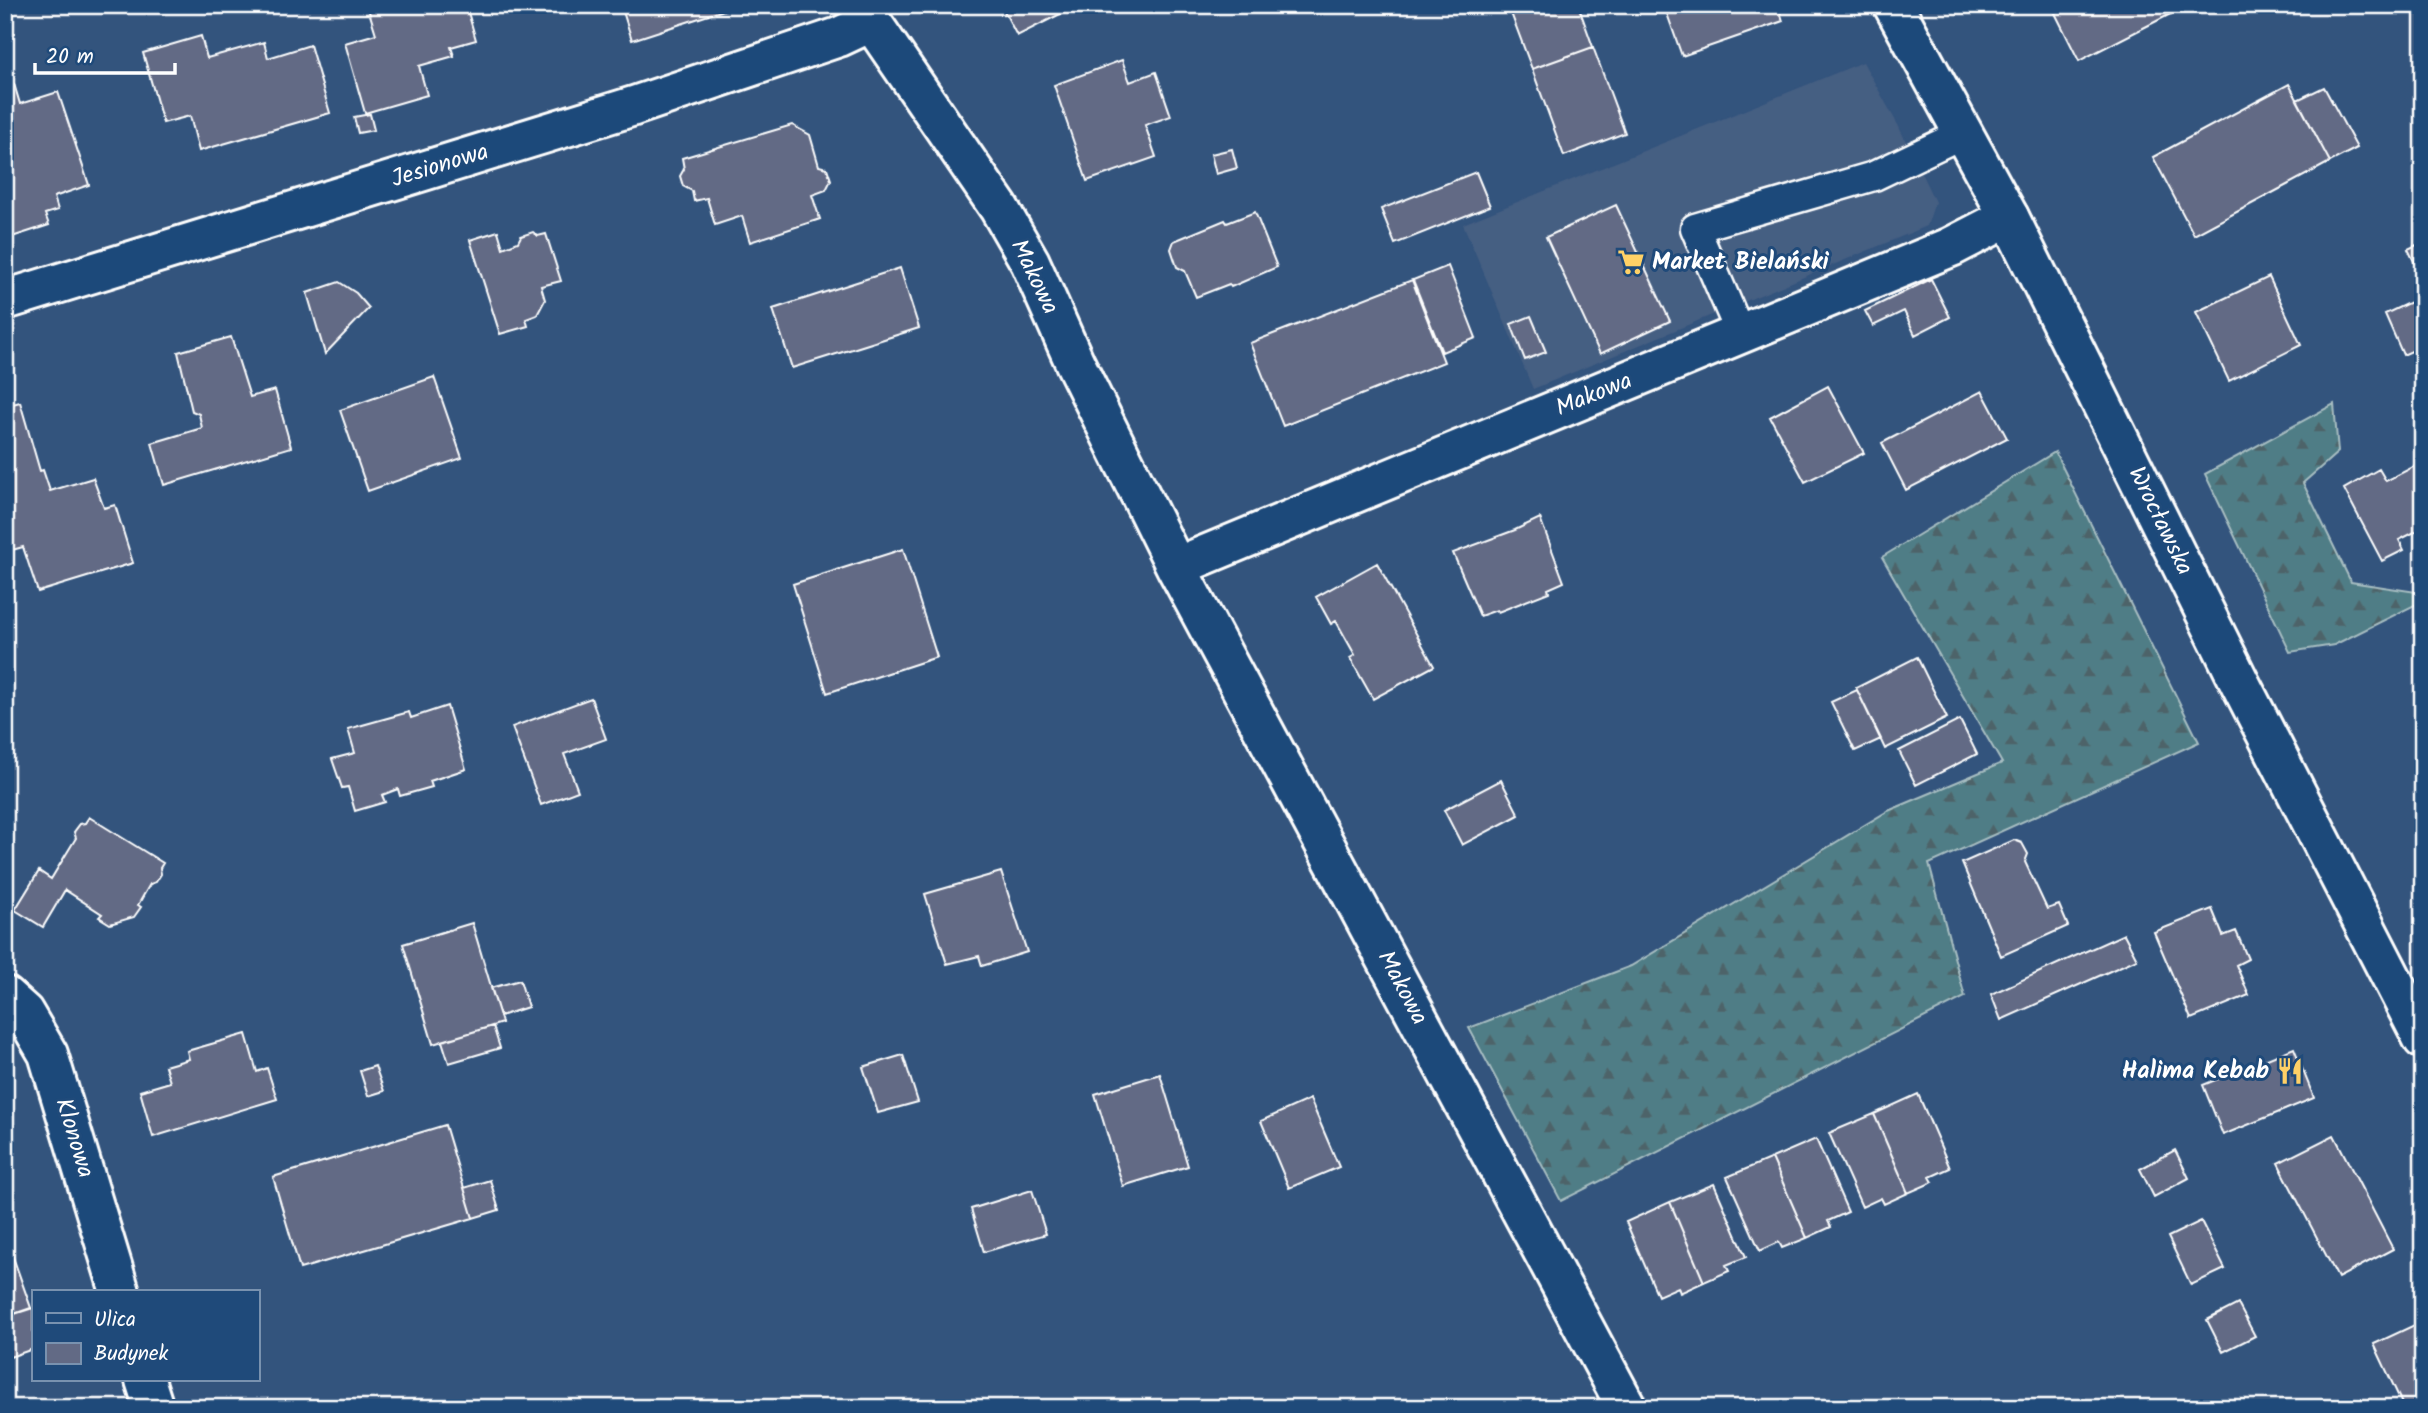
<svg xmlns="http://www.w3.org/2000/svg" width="2428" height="1413" viewBox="0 0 2428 1413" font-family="Kalam,sans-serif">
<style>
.built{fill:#455e82}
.forest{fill:url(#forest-firs);stroke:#a8bec2;stroke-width:2}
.building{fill:#626a85;stroke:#fff;stroke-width:2}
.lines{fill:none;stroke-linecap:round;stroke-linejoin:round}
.lane-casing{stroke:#fff;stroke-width:33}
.street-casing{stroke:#fff;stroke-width:44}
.secondary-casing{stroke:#fff;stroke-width:44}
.lane{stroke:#1f4a7a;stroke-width:28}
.street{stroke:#1f4a7a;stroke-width:38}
.secondary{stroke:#1f4a7a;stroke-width:38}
.labels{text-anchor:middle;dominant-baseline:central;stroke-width:6;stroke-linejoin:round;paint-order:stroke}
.street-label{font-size:24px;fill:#fff;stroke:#1f4a7a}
.poi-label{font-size:24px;font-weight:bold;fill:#fff;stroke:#1f4a7a;text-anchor:start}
</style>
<defs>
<pattern id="forest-firs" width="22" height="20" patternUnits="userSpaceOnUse" patternTransform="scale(1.75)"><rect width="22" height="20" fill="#507d86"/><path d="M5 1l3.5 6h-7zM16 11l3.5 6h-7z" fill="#4e6469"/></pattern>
</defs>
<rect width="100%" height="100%" fill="#33547d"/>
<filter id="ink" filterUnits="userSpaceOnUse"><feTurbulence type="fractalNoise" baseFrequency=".0143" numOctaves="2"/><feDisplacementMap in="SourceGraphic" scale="14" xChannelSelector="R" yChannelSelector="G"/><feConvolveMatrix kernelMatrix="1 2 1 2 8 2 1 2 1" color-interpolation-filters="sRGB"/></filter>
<g filter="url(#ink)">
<path class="built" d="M 1863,62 L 1898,125 L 1935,202 L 1927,226 L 1533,389 L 1463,224 Z"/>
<path class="forest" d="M 2334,404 L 2338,452 L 2303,483 L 2351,582 L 2423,593 L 2423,601 L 2334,645 L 2290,652 L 2205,474 Z
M 2055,452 L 2199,742 L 1929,864 L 1965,997 L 1561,1201 L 1469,1028 L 1631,966 L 1888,811 L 2002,763 L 1882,557 Z"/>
<path class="building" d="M 367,5 L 466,5 L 476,40 L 451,47 L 454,56 L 419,66 L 427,95 L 365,113 L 345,43 L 376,34 Z
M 621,5 L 729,5 L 730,8 L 632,40 Z
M 1001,5 L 1078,5 L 1017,36 Z
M 1508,5 L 1578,5 L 1593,47 L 1532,69 Z
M 1664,5 L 1778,5 L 1783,21 L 1682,56 Z
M 2051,5 L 2188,5 L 2079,61 Z
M 201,36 L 207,58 L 264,42 L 268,58 L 310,45 L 330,113 L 199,151 L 190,116 L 163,123 L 143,53 Z
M 1593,47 L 1625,133 L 1564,156 L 1532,69 Z
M 1122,60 L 1130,82 L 1156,72 L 1171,116 L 1145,125 L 1156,157 L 1087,181 L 1054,85 Z
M 14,84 L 20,104 L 58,92 L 89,185 L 54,197 L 58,210 L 45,214 L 49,225 L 12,237 L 8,225 L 5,227 L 5,87 Z
M 2289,84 L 2330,162 L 2194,235 L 2153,157 Z
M 2324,87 L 2357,148 L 2330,162 L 2297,100 Z
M 370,114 L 374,130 L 358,133 L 354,117 Z
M 792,125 L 810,135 L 819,166 L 827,168 L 831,180 L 826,190 L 812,195 L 820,219 L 750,242 L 742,216 L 715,225 L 707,198 L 694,201 L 692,191 L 683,186 L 680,176 L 684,169 L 682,158 Z
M 1232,149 L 1237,168 L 1216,174 L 1211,154 Z
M 1476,172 L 1490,206 L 1395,244 L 1381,209 Z
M 1616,205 L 1670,321 L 1600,354 L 1546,237 Z
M 1255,212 L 1277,267 L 1231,287 L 1229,284 L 1196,297 L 1185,271 L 1177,267 L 1171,249 L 1174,241 L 1225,220 L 1227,223 Z
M 498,231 L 503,248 L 518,242 L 521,236 L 533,232 L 538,236 L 546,234 L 561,281 L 541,286 L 545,300 L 537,315 L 526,319 L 528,326 L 500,334 L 470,240 Z
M 2423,242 L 2423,280 L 2408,249 Z
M 1448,266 L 1476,338 L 1442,352 L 1413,280 Z
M 900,268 L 919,328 L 792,368 L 773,309 Z
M 2269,277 L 2301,345 L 2229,381 L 2196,312 Z
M 1931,279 L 1950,317 L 1915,335 L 1904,311 L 1873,326 L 1865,311 Z
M 1412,280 L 1444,362 L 1283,426 L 1250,343 Z
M 339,282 L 356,293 L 369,308 L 325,354 L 307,293 Z
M 2423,296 L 2423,346 L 2403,355 L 2385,314 Z
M 1531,316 L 1546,352 L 1525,360 L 1511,324 Z
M 231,337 L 250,397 L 275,390 L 291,447 L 164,485 L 152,443 L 202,428 L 199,414 L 192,411 L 178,352 Z
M 434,377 L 462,458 L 368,491 L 340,410 Z
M 1828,386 L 1864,453 L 1805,482 L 1770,417 Z
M 1982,391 L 2007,438 L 1906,490 L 1882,443 Z
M 20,402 L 40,471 L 43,470 L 50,491 L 93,478 L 104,508 L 115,505 L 133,563 L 38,592 L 23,547 L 5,552 L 5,406 Z
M 2417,465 L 2423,476 L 2423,528 L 2399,540 L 2404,550 L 2382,561 L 2344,489 L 2379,469 L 2386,481 Z
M 1540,518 L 1564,582 L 1548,589 L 1549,592 L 1498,612 L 1497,610 L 1480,616 L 1453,553 L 1515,530 Z
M 903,549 L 937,657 L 827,693 L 793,584 Z
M 1377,563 L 1434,666 L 1373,699 L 1350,658 L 1355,655 L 1336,621 L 1331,624 L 1316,597 Z
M 1917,657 L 1947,718 L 1885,749 L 1856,688 Z
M 1857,690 L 1881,739 L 1855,751 L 1831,702 Z
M 591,698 L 606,739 L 564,754 L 578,791 L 541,805 L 512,727 Z
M 447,706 L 466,769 L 430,781 L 432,787 L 400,796 L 398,789 L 382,795 L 385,802 L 355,811 L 348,787 L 342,788 L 332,759 L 355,753 L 348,729 L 409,712 L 411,718 Z
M 1960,720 L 1977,754 L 1916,785 L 1899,751 Z
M 1501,780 L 1519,815 L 1462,845 L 1444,810 Z
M 89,817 L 163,863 L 160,868 L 161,874 L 156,882 L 150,884 L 138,905 L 141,907 L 134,917 L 110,924 L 99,917 L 102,914 L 65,890 L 43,927 L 15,910 L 39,871 L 51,879 L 76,838 L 74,832 L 80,824 L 85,823 Z
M 2014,840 L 2022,843 L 2028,854 L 2025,862 L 2047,909 L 2059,905 L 2068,926 L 2001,956 L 1962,863 Z
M 1001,872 L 1027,952 L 982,966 L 979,956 L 947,964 L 925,894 Z
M 2212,909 L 2223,936 L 2236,931 L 2248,959 L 2236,965 L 2249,995 L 2191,1019 L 2154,932 Z
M 472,923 L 502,1023 L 433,1044 L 403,944 Z
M 2124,934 L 2137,959 L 2001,1020 L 1991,994 Z
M 520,980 L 528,1007 L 500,1016 L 491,988 Z
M 493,1026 L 500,1048 L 449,1063 L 442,1041 Z
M 246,1034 L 257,1072 L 267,1068 L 277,1099 L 153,1137 L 140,1091 L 170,1082 L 165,1066 L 189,1059 L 187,1051 Z
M 2294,1048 L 2314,1098 L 2223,1135 L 2203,1085 Z
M 903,1055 L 918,1102 L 878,1113 L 863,1067 Z
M 375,1066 L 384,1091 L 368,1096 L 360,1071 Z
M 1160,1074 L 1188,1166 L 1123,1186 L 1095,1094 Z
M 1918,1094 L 1950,1168 L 1930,1177 L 1933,1182 L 1908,1193 L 1874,1114 Z
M 1310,1099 L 1339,1167 L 1289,1188 L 1261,1121 Z
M 1874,1114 L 1908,1193 L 1884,1204 L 1881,1198 L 1862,1207 L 1829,1133 Z
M 445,1125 L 473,1218 L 300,1269 L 273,1177 Z
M 2334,1135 L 2393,1249 L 2338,1278 L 2278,1163 Z
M 1816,1139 L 1848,1212 L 1828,1221 L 1831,1227 L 1807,1238 L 1772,1158 Z
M 2175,1150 L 2189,1178 L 2154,1197 L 2140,1169 Z
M 1772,1158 L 1807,1238 L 1782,1248 L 1779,1242 L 1760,1251 L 1727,1177 Z
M 490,1180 L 499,1210 L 473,1218 L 464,1188 Z
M 1714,1184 L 1746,1257 L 1726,1265 L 1729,1271 L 1704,1282 L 1670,1202 Z
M 1032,1190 L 1046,1234 L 984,1252 L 971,1209 Z
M 1670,1202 L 1704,1282 L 1680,1293 L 1678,1287 L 1658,1296 L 1626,1222 Z
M 2201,1221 L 2225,1269 L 2191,1285 L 2168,1237 Z
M 8,1243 L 31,1308 L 5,1317 L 5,1244 Z
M 2238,1304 L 2255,1336 L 2223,1352 L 2207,1320 Z
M 33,1308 L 33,1349 L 10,1357 L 5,1344 L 5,1317 Z
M 2423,1321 L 2423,1408 L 2404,1408 L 2374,1344 Z"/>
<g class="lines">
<defs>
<path id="lane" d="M 1741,335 L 1695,228 L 1874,176 L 1964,133"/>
<path id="street" d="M 860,5 L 999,208 L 1030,262 L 1075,363 L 1176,567 L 1627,1408
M 5,300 L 634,106 L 839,37 L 871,22
M 1176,567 L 1951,247 L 2009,217
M 5,996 L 24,1013 L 48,1054 L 120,1292
M 145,1380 L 154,1408"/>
<path id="secondary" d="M 1893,5 L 2009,217 L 2240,683 L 2423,1039"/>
</defs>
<use href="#lane" class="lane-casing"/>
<use href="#street" class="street-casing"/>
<use href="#secondary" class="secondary-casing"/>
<use href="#lane" class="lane"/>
<use href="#street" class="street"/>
<use href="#secondary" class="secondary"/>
</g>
</g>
<defs>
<symbol id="supermarket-bare" viewBox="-9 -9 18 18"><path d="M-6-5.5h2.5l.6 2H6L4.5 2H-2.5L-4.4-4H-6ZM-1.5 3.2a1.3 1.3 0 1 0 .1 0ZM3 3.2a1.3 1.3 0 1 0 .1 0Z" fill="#ffd166" stroke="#1f4a7a" stroke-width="2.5" paint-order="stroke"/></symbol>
<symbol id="restaurant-bare" viewBox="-9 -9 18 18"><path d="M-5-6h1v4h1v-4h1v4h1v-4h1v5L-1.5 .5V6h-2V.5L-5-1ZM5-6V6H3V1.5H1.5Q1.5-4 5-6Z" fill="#ffd166" stroke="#1f4a7a" stroke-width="2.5" paint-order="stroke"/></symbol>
</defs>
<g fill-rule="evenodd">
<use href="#supermarket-bare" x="1612" y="243" width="38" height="38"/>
<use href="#restaurant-bare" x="2271" y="1052" width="38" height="38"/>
</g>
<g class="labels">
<g class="street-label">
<text transform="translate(440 166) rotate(-17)">Jesionowa</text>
<text transform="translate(1034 277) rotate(64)">Makowa</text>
<text transform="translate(1594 395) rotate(-22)">Makowa</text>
<text transform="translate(2160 521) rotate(64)">Wrocławska</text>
<text transform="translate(1402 988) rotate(62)">Makowa</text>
<text transform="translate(74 1138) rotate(73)">Klonowa</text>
</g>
<g class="poi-label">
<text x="1652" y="262">Market Bielański</text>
<text x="2269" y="1071" text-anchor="end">Halima Kebab</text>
</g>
</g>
<rect width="2428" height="1413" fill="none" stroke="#1f4a7a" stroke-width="28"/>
<rect x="14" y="14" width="2400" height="1385" fill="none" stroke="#fff" stroke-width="2.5" filter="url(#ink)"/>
<rect x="32" y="1290" width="228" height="91" fill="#1f4a7a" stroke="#7992af" stroke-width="2"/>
<rect x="46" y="1313" width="35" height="10" fill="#1f4a7a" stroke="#7992af" stroke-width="2"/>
<text x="94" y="1326" font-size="21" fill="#ffffff">Ulica</text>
<rect x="46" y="1343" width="35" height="21" fill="#626a85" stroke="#7992af" stroke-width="2"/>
<text x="94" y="1360" font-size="21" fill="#ffffff">Budynek</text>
<path d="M35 63v10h140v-10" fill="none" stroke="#ffffff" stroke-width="3.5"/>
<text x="46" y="63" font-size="21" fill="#ffffff" stroke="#1f4a7a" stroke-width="5" paint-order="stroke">20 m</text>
</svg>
